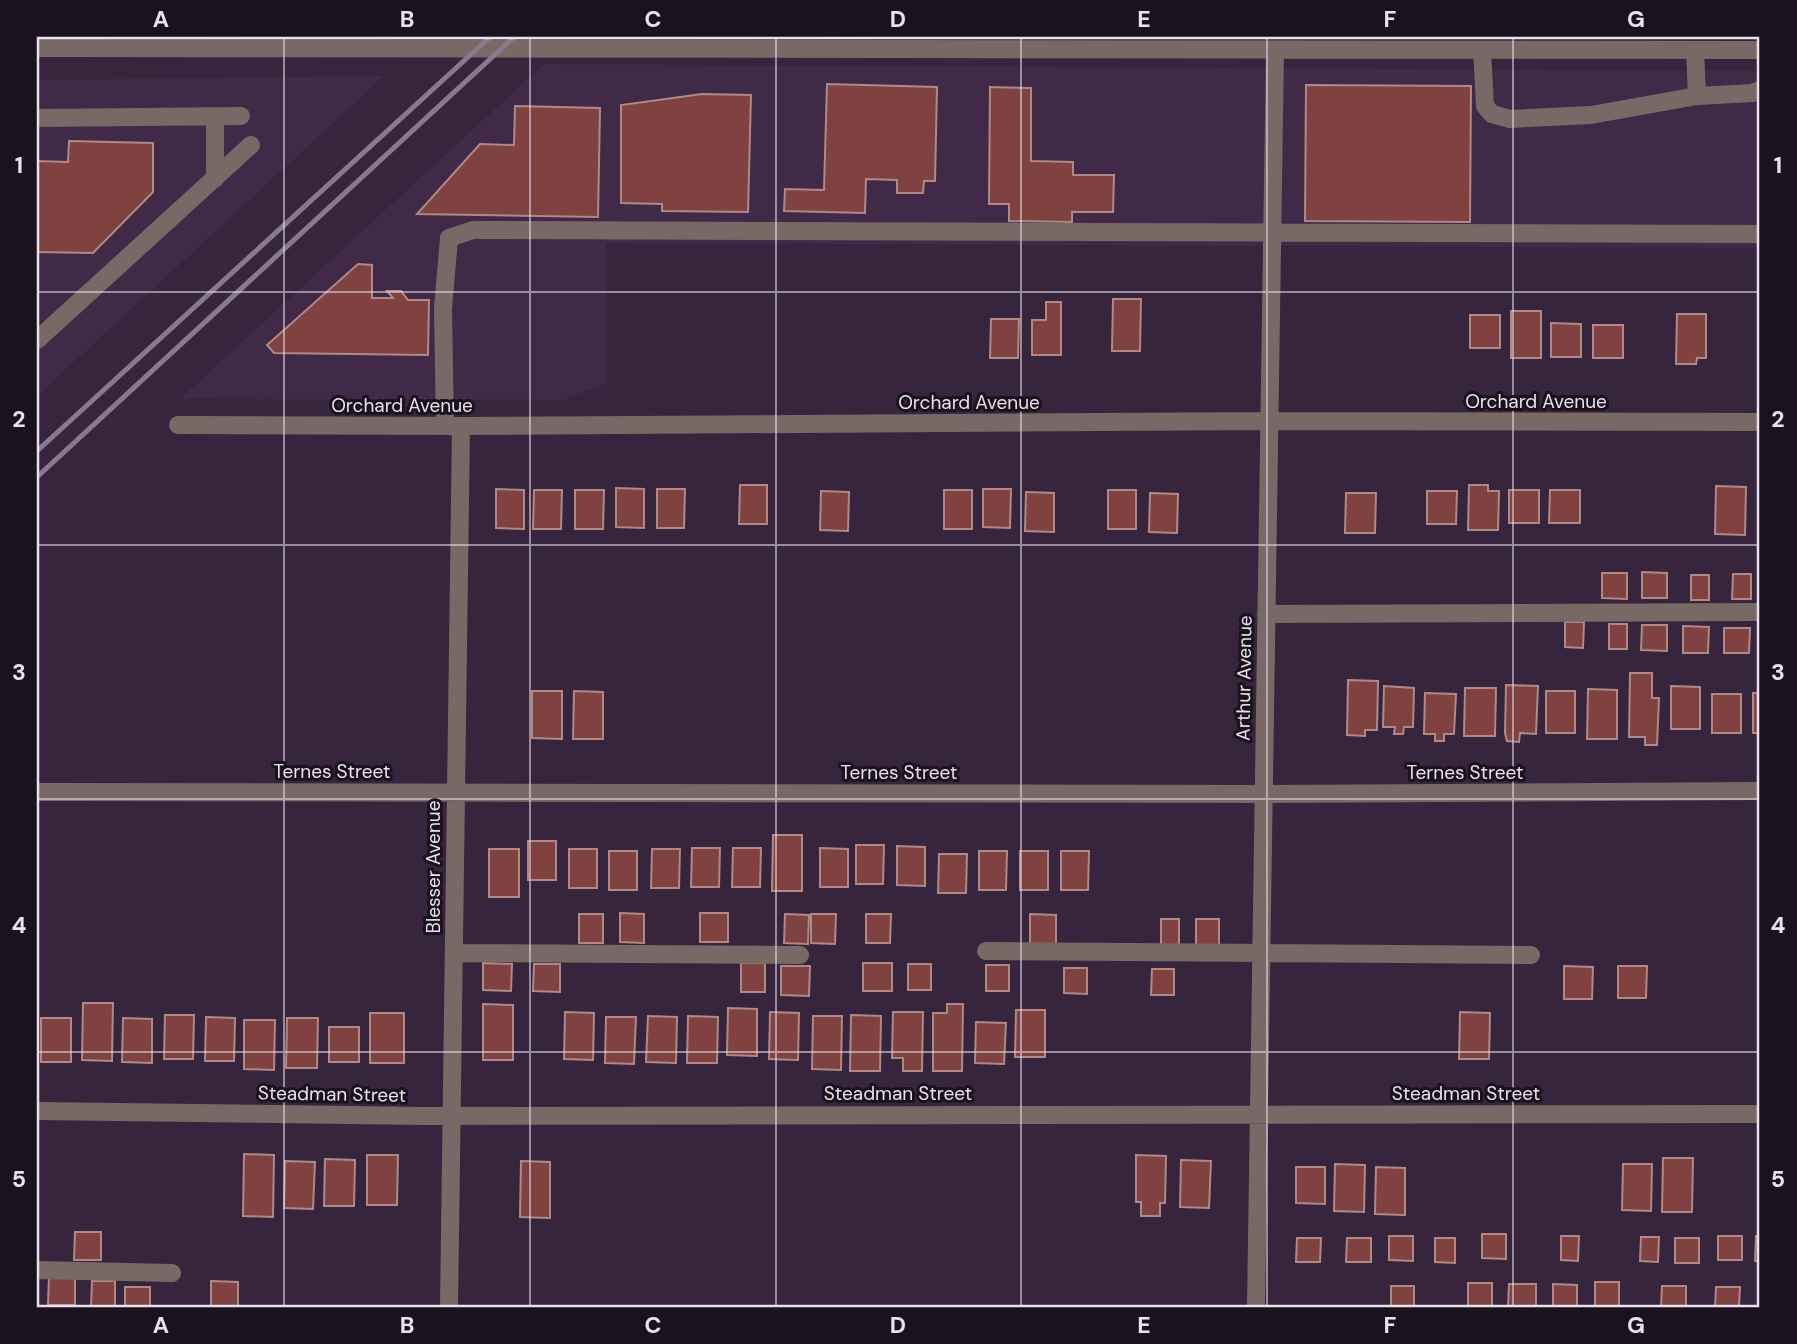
<svg xmlns="http://www.w3.org/2000/svg" width="1797" height="1344" viewBox="0 0 1797 1344" font-family="'DM Sans',sans-serif">
<style>
.built{fill:#412a48}
.building{fill:#7f4241;stroke:#b08987;stroke-width:2}
.lines{fill:none;stroke-linecap:round;stroke-linejoin:round}
.minor{stroke:#796966;stroke-width:18}
.rail{stroke:#88798d;stroke-width:5}
.grid{fill:none;stroke:#ebe0ef;stroke-width:2;stroke-opacity:0.55}
.labels{text-anchor:middle;dominant-baseline:central;stroke-width:6;stroke-linejoin:round;paint-order:stroke}
.street-label{font-size:19px;fill:#ebe0ef;stroke:#1a121c}
.neatline{fill:none;stroke:#ebe0ef;stroke-width:2.5}
.grid-label{font-size:23px;text-anchor:middle;font-weight:bold;fill:#ebe0ef}
</style>
<rect width="100%" height="100%" fill="#37253d"/>
<path class="built" d="M 544,64 L 1760,71 L 1760,248 L 606,243 L 606,383 L 564,400 L 180,399 Z
M 384,76 L 37,396 L 37,80 Z"/>
<path class="building" d="M 827,84 L 937,87 L 935,181 L 924,181 L 923,193 L 897,193 L 897,180 L 866,179 L 865,213 L 784,211 L 785,189 L 824,190 Z
M 1306,85 L 1471,86 L 1470,222 L 1305,221 Z
M 990,87 L 1031,88 L 1031,161 L 1073,162 L 1073,175 L 1114,175 L 1113,212 L 1072,212 L 1072,222 L 1009,221 L 1009,204 L 989,204 Z
M 702,94 L 751,95 L 748,212 L 662,211 L 662,204 L 621,203 L 621,105 Z
M 515,106 L 600,108 L 598,217 L 417,214 L 480,144 L 514,145 Z
M 69,141 L 153,143 L 153,192 L 93,253 L 37,252 L 37,161 L 68,162 Z
M 358,264 L 372,265 L 372,298 L 393,298 L 387,291 L 401,291 L 408,300 L 429,300 L 428,355 L 274,353 L 267,345 Z
M 1113,299 L 1141,299 L 1140,351 L 1112,351 Z
M 1046,302 L 1061,302 L 1061,355 L 1032,355 L 1032,320 L 1046,320 Z
M 1511,311 L 1541,311 L 1541,358 L 1511,358 Z
M 1677,314 L 1706,314 L 1706,358 L 1697,358 L 1696,364 L 1676,364 Z
M 1470,315 L 1500,315 L 1500,348 L 1470,348 Z
M 1760,315 L 1760,364 L 1758,364 Z
M 991,319 L 1019,319 L 1018,358 L 990,358 Z
M 1551,323 L 1581,324 L 1581,357 L 1551,357 Z
M 1593,325 L 1623,325 L 1623,358 L 1593,358 Z
M 740,485 L 767,485 L 767,524 L 739,524 Z
M 1469,485 L 1488,485 L 1488,491 L 1499,491 L 1498,530 L 1468,530 Z
M 1716,486 L 1746,487 L 1745,535 L 1715,534 Z
M 616,488 L 644,489 L 644,528 L 616,527 Z
M 496,489 L 524,490 L 524,529 L 496,528 Z
M 657,489 L 685,489 L 684,528 L 657,528 Z
M 983,489 L 1011,489 L 1010,528 L 983,527 Z
M 534,490 L 562,490 L 561,529 L 533,529 Z
M 575,490 L 604,490 L 603,529 L 575,529 Z
M 944,490 L 972,490 L 972,529 L 944,529 Z
M 1108,490 L 1136,490 L 1136,529 L 1108,529 Z
M 1509,490 L 1539,490 L 1539,523 L 1509,523 Z
M 1550,490 L 1580,490 L 1580,523 L 1549,523 Z
M 821,491 L 849,492 L 848,531 L 820,530 Z
M 1427,491 L 1457,491 L 1456,524 L 1427,524 Z
M 1026,492 L 1054,493 L 1054,532 L 1025,531 Z
M 1150,493 L 1178,494 L 1177,533 L 1149,532 Z
M 1346,493 L 1376,493 L 1375,533 L 1345,533 Z
M 1642,572 L 1667,573 L 1667,598 L 1642,598 Z
M 1602,573 L 1627,573 L 1627,599 L 1602,598 Z
M 1733,574 L 1751,574 L 1751,599 L 1732,599 Z
M 1691,575 L 1709,575 L 1709,600 L 1691,600 Z
M 1565,622 L 1584,622 L 1583,648 L 1565,647 Z
M 1609,624 L 1627,624 L 1627,649 L 1609,649 Z
M 1642,625 L 1667,625 L 1667,651 L 1641,650 Z
M 1683,626 L 1709,627 L 1708,653 L 1683,653 Z
M 1724,628 L 1750,628 L 1749,653 L 1724,653 Z
M 1630,673 L 1652,673 L 1652,698 L 1659,698 L 1657,745 L 1645,745 L 1645,737 L 1629,737 Z
M 1348,680 L 1378,681 L 1377,730 L 1365,730 L 1365,736 L 1347,735 Z
M 1506,685 L 1538,686 L 1536,734 L 1520,733 L 1519,742 L 1507,741 L 1505,733 Z
M 1384,686 L 1414,688 L 1413,727 L 1404,727 L 1403,734 L 1394,734 L 1395,727 L 1383,727 Z
M 1671,686 L 1700,687 L 1700,729 L 1671,729 Z
M 1465,688 L 1496,688 L 1495,736 L 1464,736 Z
M 1588,689 L 1617,690 L 1617,739 L 1587,739 Z
M 532,691 L 562,691 L 562,739 L 532,738 Z
M 574,691 L 603,692 L 603,739 L 573,739 Z
M 1546,691 L 1575,691 L 1575,733 L 1546,733 Z
M 1425,693 L 1456,694 L 1454,734 L 1444,734 L 1444,741 L 1435,741 L 1435,734 L 1424,734 Z
M 1753,693 L 1760,693 L 1760,733 L 1753,733 Z
M 1712,694 L 1741,694 L 1741,733 L 1712,733 Z
M 773,835 L 802,835 L 802,891 L 772,891 Z
M 528,841 L 556,841 L 556,880 L 528,880 Z
M 856,845 L 884,845 L 883,884 L 856,884 Z
M 897,846 L 925,847 L 925,886 L 897,885 Z
M 692,848 L 720,848 L 719,887 L 691,887 Z
M 733,848 L 761,848 L 760,887 L 732,887 Z
M 820,848 L 848,849 L 848,887 L 820,887 Z
M 489,849 L 519,849 L 519,897 L 489,897 Z
M 569,849 L 597,849 L 597,888 L 569,888 Z
M 652,849 L 680,849 L 679,888 L 651,888 Z
M 609,851 L 637,851 L 637,890 L 609,890 Z
M 979,851 L 1007,851 L 1006,890 L 979,890 Z
M 1020,851 L 1048,851 L 1048,890 L 1020,890 Z
M 1061,851 L 1089,851 L 1088,890 L 1061,890 Z
M 939,854 L 967,854 L 966,893 L 938,893 Z
M 620,913 L 644,914 L 644,943 L 620,942 Z
M 700,913 L 728,913 L 728,942 L 700,942 Z
M 579,914 L 603,914 L 603,943 L 579,943 Z
M 785,914 L 809,915 L 808,944 L 784,943 Z
M 811,914 L 836,914 L 835,944 L 811,943 Z
M 866,914 L 891,914 L 890,943 L 866,943 Z
M 1030,914 L 1056,915 L 1056,944 L 1030,944 Z
M 1161,919 L 1179,919 L 1179,945 L 1161,945 Z
M 1196,919 L 1219,919 L 1219,945 L 1196,945 Z
M 483,963 L 512,964 L 511,991 L 483,990 Z
M 741,963 L 765,963 L 765,992 L 741,992 Z
M 863,963 L 892,963 L 892,991 L 863,991 Z
M 534,964 L 560,964 L 560,992 L 533,991 Z
M 908,964 L 931,964 L 931,990 L 908,990 Z
M 986,965 L 1009,965 L 1009,991 L 986,991 Z
M 781,966 L 810,966 L 809,996 L 781,995 Z
M 1564,966 L 1593,967 L 1592,999 L 1564,999 Z
M 1618,966 L 1647,966 L 1646,998 L 1618,998 Z
M 1064,968 L 1087,968 L 1087,994 L 1064,993 Z
M 1152,969 L 1174,969 L 1174,995 L 1151,995 Z
M 83,1003 L 113,1003 L 112,1061 L 82,1060 Z
M 483,1004 L 513,1005 L 513,1060 L 483,1060 Z
M 947,1004 L 963,1004 L 962,1071 L 933,1071 L 933,1013 L 947,1013 Z
M 728,1008 L 757,1009 L 757,1056 L 727,1055 Z
M 1016,1010 L 1045,1010 L 1045,1057 L 1015,1057 Z
M 565,1012 L 594,1013 L 593,1060 L 564,1059 Z
M 770,1012 L 799,1013 L 798,1060 L 769,1059 Z
M 893,1012 L 923,1012 L 922,1071 L 903,1071 L 903,1058 L 892,1058 Z
M 1460,1012 L 1490,1013 L 1489,1059 L 1459,1059 Z
M 370,1013 L 404,1013 L 404,1063 L 370,1063 Z
M 165,1015 L 194,1015 L 193,1059 L 164,1059 Z
M 851,1015 L 881,1016 L 880,1071 L 850,1071 Z
M 648,1016 L 677,1017 L 676,1063 L 646,1062 Z
M 688,1016 L 718,1017 L 717,1063 L 687,1063 Z
M 813,1016 L 842,1016 L 841,1070 L 812,1069 Z
M 206,1017 L 235,1018 L 234,1061 L 205,1061 Z
M 606,1017 L 636,1017 L 634,1064 L 605,1063 Z
M 41,1018 L 71,1018 L 71,1062 L 41,1062 Z
M 123,1018 L 152,1019 L 152,1063 L 122,1062 Z
M 287,1018 L 318,1018 L 317,1068 L 286,1068 Z
M 244,1020 L 275,1020 L 274,1070 L 244,1069 Z
M 976,1022 L 1006,1023 L 1004,1064 L 975,1063 Z
M 329,1027 L 359,1027 L 359,1062 L 329,1062 Z
M 244,1154 L 274,1155 L 273,1217 L 243,1216 Z
M 367,1155 L 398,1155 L 397,1205 L 367,1205 Z
M 1136,1155 L 1166,1156 L 1165,1203 L 1160,1203 L 1160,1216 L 1141,1216 L 1141,1202 L 1136,1202 Z
M 1663,1158 L 1693,1158 L 1692,1212 L 1662,1212 Z
M 325,1159 L 355,1160 L 354,1206 L 324,1206 Z
M 1181,1160 L 1211,1161 L 1209,1208 L 1180,1207 Z
M 285,1161 L 315,1162 L 313,1209 L 284,1208 Z
M 521,1161 L 550,1162 L 550,1218 L 520,1217 Z
M 1335,1164 L 1365,1165 L 1364,1212 L 1334,1211 Z
M 1623,1164 L 1652,1164 L 1651,1211 L 1622,1210 Z
M 1296,1167 L 1325,1167 L 1325,1204 L 1296,1203 Z
M 1376,1167 L 1405,1168 L 1405,1215 L 1375,1214 Z
M 75,1232 L 101,1232 L 101,1260 L 74,1260 Z
M 1482,1234 L 1506,1234 L 1506,1259 L 1482,1258 Z
M 1389,1236 L 1413,1236 L 1413,1261 L 1389,1260 Z
M 1561,1236 L 1579,1236 L 1578,1261 L 1561,1260 Z
M 1718,1236 L 1742,1236 L 1742,1260 L 1718,1260 Z
M 1756,1236 L 1760,1236 L 1760,1261 L 1755,1261 Z
M 1641,1237 L 1659,1237 L 1658,1262 L 1640,1261 Z
M 1297,1238 L 1321,1238 L 1320,1262 L 1296,1262 Z
M 1347,1238 L 1371,1238 L 1371,1262 L 1346,1262 Z
M 1435,1238 L 1455,1238 L 1455,1263 L 1435,1262 Z
M 1675,1238 L 1699,1238 L 1699,1263 L 1675,1263 Z
M 49,1277 L 75,1277 L 75,1305 L 48,1305 Z
M 92,1281 L 115,1281 L 115,1307 L 91,1307 Z
M 211,1281 L 238,1282 L 238,1307 L 211,1307 Z
M 1595,1282 L 1619,1282 L 1619,1307 L 1595,1306 Z
M 1468,1283 L 1492,1283 L 1492,1307 L 1468,1307 Z
M 1509,1284 L 1536,1284 L 1536,1307 L 1508,1307 Z
M 1553,1284 L 1577,1285 L 1577,1307 L 1553,1307 Z
M 1391,1286 L 1414,1286 L 1414,1307 L 1391,1307 Z
M 1662,1286 L 1686,1286 L 1686,1307 L 1661,1307 Z
M 125,1287 L 150,1287 L 150,1307 L 125,1307 Z
M 1716,1287 L 1740,1287 L 1739,1307 L 1715,1307 Z"/>
<g class="lines">
<path class="minor" d="M 37,48 L 1760,50
M 1482,50 L 1485,106 L 1492,114 L 1510,119 L 1591,115 L 1697,96 L 1695,50
M 1697,96 L 1752,93 L 1760,90
M 37,118 L 241,116
M 215,179 L 215,117
M 37,340 L 251,145
M 178,425 L 461,426 L 1269,421 L 1760,422
M 445,426 L 443,309 L 449,238 L 473,230 L 1760,234
M 1266,614 L 1760,612
M 37,792 L 1264,794 L 1760,791
M 986,951 L 1531,955
M 454,953 L 800,955
M 37,1111 L 424,1116 L 1760,1114
M 37,1270 L 172,1273
M 449,1307 L 461,426
M 1256,1307 L 1275,50"/>
<path class="rail" d="M 37,451 L 490,37
M 37,477 L 514,37"/>
</g>
<path class="grid" d="M 284,37 L 284,1307M 530,37 L 530,1307M 776,37 L 776,1307M 1021,37 L 1021,1307M 1267,37 L 1267,1307M 1513,37 L 1513,1307M 37,292 L 1760,292M 37,545 L 1760,545M 37,799 L 1760,799M 37,1052 L 1760,1052"/>
<g class="labels">
<g class="street-label">
<text x="1536" y="401">Orchard Avenue</text>
<text x="969" y="402">Orchard Avenue</text>
<text x="402" y="405">Orchard Avenue</text>
<text transform="translate(1244 678) rotate(-89)">Arthur Avenue</text>
<text x="332" y="771">Ternes Street</text>
<text x="899" y="772">Ternes Street</text>
<text x="1465" y="772">Ternes Street</text>
<text transform="translate(433 867) rotate(-90)">Blesser Avenue</text>
<text x="898" y="1093">Steadman Street</text>
<text x="1466" y="1093">Steadman Street</text>
<text transform="translate(332 1094) rotate(1)">Steadman Street</text>
</g>
</g>
<rect width="1797" height="1344" fill="none" stroke="#1a121c" stroke-width="77"/>
<rect x="38" y="38" width="1720" height="1268" class="neatline"/>
<g class="grid-label">
<text x="161" y="27">A</text>
<text x="407" y="27">B</text>
<text x="653" y="27">C</text>
<text x="898" y="27">D</text>
<text x="1144" y="27">E</text>
<text x="1390" y="27">F</text>
<text x="1636" y="27">G</text>
<text x="19" y="173">1</text>
<text x="1778" y="173">1</text>
<text x="19" y="427">2</text>
<text x="1778" y="427">2</text>
<text x="19" y="680">3</text>
<text x="1778" y="680">3</text>
<text x="19" y="933">4</text>
<text x="1778" y="933">4</text>
<text x="19" y="1187">5</text>
<text x="1778" y="1187">5</text>
<text x="161" y="1333">A</text>
<text x="407" y="1333">B</text>
<text x="653" y="1333">C</text>
<text x="898" y="1333">D</text>
<text x="1144" y="1333">E</text>
<text x="1390" y="1333">F</text>
<text x="1636" y="1333">G</text>
</g>
</svg>
